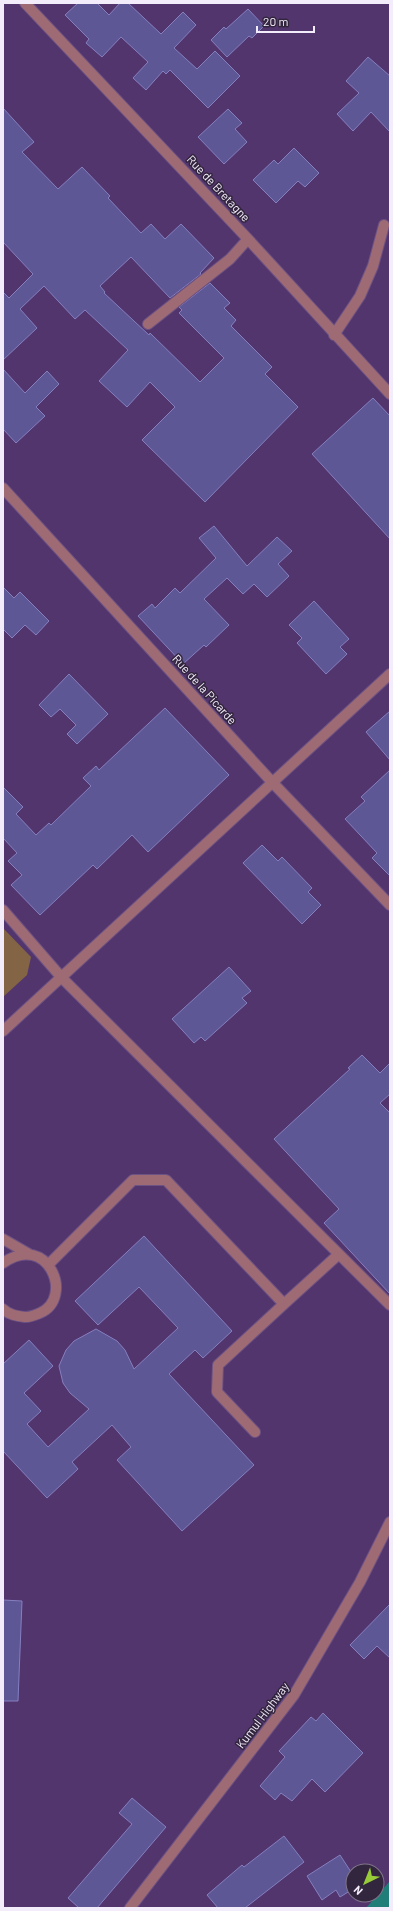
<svg xmlns="http://www.w3.org/2000/svg" width="393" height="1911" viewBox="0 0 393 1911" font-family="Barlow,sans-serif">
<style>
.green{fill:#836546}
.water{fill:#1f7f78}
.building{fill:#5e5795;stroke:#857fc0}
.lines{fill:none;stroke-linecap:round;stroke-linejoin:round}
.minor-casing{stroke:#6d5284;stroke-width:12}
.minor{stroke:#9e6b74;stroke-width:10}
.labels{text-anchor:middle;dominant-baseline:central;stroke-width:3;stroke-linejoin:round;paint-order:stroke}
.street-label{font-size:12px;fill:#f3ecfa;stroke:#32253e}
</style>
<rect width="100%" height="100%" fill="#53356d"/>
<path class="green" d="M 3,928 L 31,957 L 27,975 L 3,997 Z"/>
<path class="water" d="M 390,1881 L 390,1908 L 366,1908 Z"/>
<path class="building" d="M 78,3 L 97,3 L 109,15 L 120,3 L 128,3 L 161,34 L 183,12 L 196,25 L 174,48 L 197,69 L 215,51 L 240,76 L 208,108 L 170,70 L 166,74 L 163,71 L 146,90 L 133,78 L 148,62 L 121,37 L 102,57 L 86,43 L 89,39 L 65,15 Z
M 248,9 L 264,26 L 252,38 L 249,36 L 227,57 L 211,40 L 224,27 L 226,29 Z
M 368,57 L 390,76 L 390,132 L 371,112 L 353,131 L 337,114 L 359,93 L 346,81 Z
M 3,108 L 34,142 L 22,152 L 58,189 L 82,167 L 110,196 L 108,198 L 141,233 L 151,224 L 165,239 L 181,224 L 214,258 L 200,273 L 201,274 L 170,298 L 131,257 L 100,286 L 105,292 L 104,293 L 149,335 L 150,333 L 200,382 L 224,358 L 179,313 L 182,310 L 179,307 L 210,283 L 230,303 L 224,308 L 236,320 L 231,326 L 272,367 L 265,374 L 298,407 L 205,502 L 142,440 L 175,407 L 150,382 L 127,407 L 99,381 L 128,350 L 85,310 L 75,319 L 44,286 L 20,309 L 37,328 L 3,360 L 3,292 L 9,298 L 33,274 L 3,242 Z
M 228,109 L 242,123 L 235,129 L 247,142 L 224,164 L 198,137 Z
M 294,148 L 319,173 L 305,187 L 298,181 L 276,203 L 253,180 L 274,160 L 278,164 Z
M 3,369 L 25,393 L 47,371 L 59,384 L 36,407 L 45,416 L 16,443 L 3,429 Z
M 373,398 L 390,416 L 390,539 L 312,454 Z
M 214,526 L 247,566 L 277,537 L 292,551 L 278,564 L 289,576 L 267,597 L 254,584 L 243,594 L 227,578 L 204,599 L 229,625 L 206,647 L 204,645 L 183,664 L 138,616 L 152,604 L 155,608 L 175,588 L 180,593 L 216,558 L 199,538 Z
M 3,587 L 14,598 L 20,592 L 49,621 L 36,635 L 25,625 L 12,638 L 3,629 Z
M 314,601 L 349,639 L 340,647 L 347,654 L 326,674 L 297,643 L 302,638 L 289,625 Z
M 69,674 L 108,714 L 77,744 L 67,734 L 76,725 L 60,709 L 51,717 L 39,705 Z
M 165,708 L 229,775 L 148,852 L 132,835 L 97,869 L 93,865 L 40,915 L 11,885 L 22,875 L 8,861 L 17,853 L 3,838 L 3,787 L 23,807 L 16,814 L 36,835 L 49,823 L 51,825 L 91,786 L 83,778 L 96,766 L 99,770 Z
M 390,711 L 390,760 L 366,732 Z
M 390,770 L 390,876 L 372,858 L 377,853 L 345,819 L 365,801 L 361,797 Z
M 262,845 L 278,861 L 282,857 L 312,888 L 308,892 L 321,905 L 302,924 L 243,863 Z
M 229,967 L 251,991 L 242,998 L 247,1003 L 205,1041 L 201,1037 L 194,1043 L 172,1019 Z
M 362,1055 L 380,1073 L 390,1063 L 390,1094 L 380,1103 L 390,1113 L 390,1294 L 324,1223 L 339,1209 L 274,1139 L 350,1069 L 348,1068 Z
M 144,1236 L 232,1331 L 203,1358 L 195,1350 L 169,1374 L 254,1465 L 182,1531 L 117,1460 L 131,1447 L 112,1425 L 72,1462 L 78,1469 L 47,1498 L 3,1451 L 3,1364 L 29,1340 L 53,1366 L 24,1393 L 41,1411 L 27,1424 L 48,1447 L 89,1409 L 70,1393 L 63,1383 L 59,1366 L 66,1350 L 74,1341 L 96,1329 L 117,1341 L 125,1350 L 134,1369 L 178,1328 L 139,1287 L 98,1325 L 75,1301 Z
M 3,1600 L 22,1601 L 18,1701 L 3,1701 Z
M 390,1604 L 390,1658 L 377,1646 L 364,1659 L 350,1645 Z
M 323,1713 L 363,1753 L 325,1792 L 312,1779 L 292,1801 L 281,1793 L 275,1800 L 260,1786 L 285,1757 L 279,1751 L 311,1717 L 316,1721 Z
M 132,1798 L 166,1827 L 97,1908 L 79,1908 L 68,1898 L 132,1824 L 119,1813 Z
M 284,1836 L 304,1862 L 245,1908 L 218,1908 L 207,1895 L 242,1865 L 244,1867 Z
M 340,1855 L 353,1875 L 353,1889 L 340,1897 L 336,1890 L 322,1900 L 307,1876 Z"/>
<g class="lines">
<defs>
<path id="minor" d="M 25,3 L 248,239 L 390,394
M 148,324 L 230,259 L 248,239
M 334,335 L 360,296 L 373,266 L 384,225
M 3,488 L 272,782 L 390,905
M 3,910 L 62,978 L 390,1305
M 3,1031 L 390,674
M 3,1239 L 29,1254
M 3,1263 C 48,1231 75,1298 40,1313 C 35,1315 31,1317 25,1317 C 17,1316 9,1315 3,1309
M 48,1265 L 133,1180 L 166,1180 L 284,1304 L 218,1365 L 217,1392 L 255,1432
M 284,1304 L 339,1254
M 130,1908 L 294,1695 L 360,1582 L 390,1522"/>
</defs>
<use href="#minor" class="minor-casing"/>
<use href="#minor" class="minor"/>
</g>
<g class="labels">
<g class="street-label">
<text transform="translate(219 188) rotate(47)">Rue de Bretagne</text>
<text transform="translate(205 689) rotate(48)">Rue de la Picarde</text>
<text transform="translate(262 1715) rotate(-53)">Kumul Highway</text>
</g>
</g>
<rect width="393" height="1911" fill="none" stroke="#f3ecfa" stroke-width="8"/>
<g transform="translate(365 1883) rotate(223)"><circle r="19" fill="#32253e" stroke="#7f7589"/>
<path d="M0-3L7 15L0 10L-7 15Z" fill="#97cc38"/>
<text y="-6" font-size="11" font-weight="bold" text-anchor="middle" fill="#f3ecfa">N</text>
</g>
<path d="M257 26v6h57v-6" fill="none" stroke="#f3ecfa" stroke-width="2"/>
<text x="263" y="26" font-size="12" fill="#f3ecfa" stroke="#32253e" stroke-width="3" paint-order="stroke">20 m</text>
</svg>
